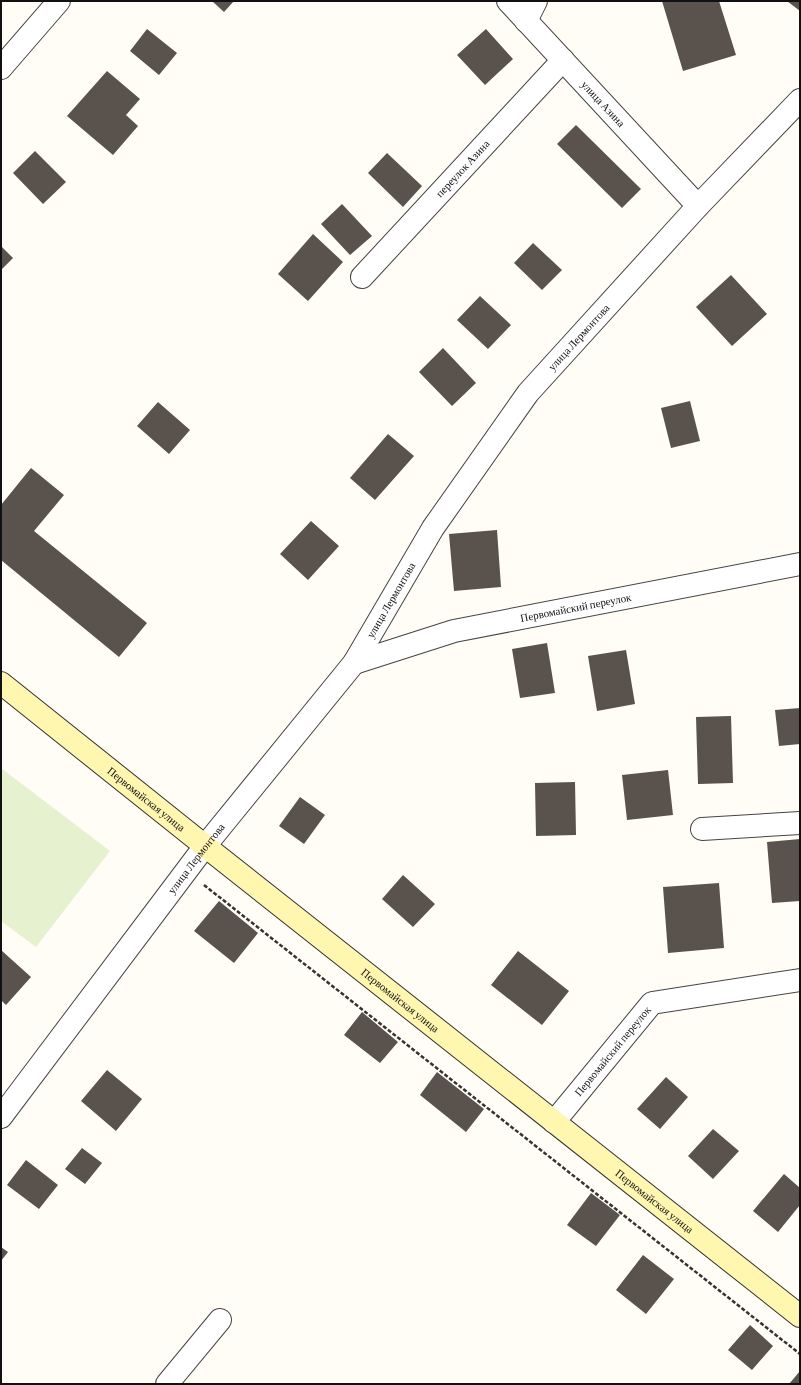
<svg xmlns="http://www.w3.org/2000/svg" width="801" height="1385" viewBox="0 0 801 1385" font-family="'Crimson Pro',serif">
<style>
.pitch{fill:#e6f2cf}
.building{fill:#5a524d}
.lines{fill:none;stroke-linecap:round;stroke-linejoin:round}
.street-casing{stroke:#444;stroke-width:24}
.secondary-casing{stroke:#333;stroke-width:24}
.path{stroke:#333;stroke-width:2.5;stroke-dasharray:4 2;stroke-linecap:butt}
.street{stroke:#fff;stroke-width:22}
.secondary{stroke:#fff6b0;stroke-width:22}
.labels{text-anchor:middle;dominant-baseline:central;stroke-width:4;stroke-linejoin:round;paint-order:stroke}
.street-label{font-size:11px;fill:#111;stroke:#fff}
</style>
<rect width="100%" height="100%" fill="#fffdf5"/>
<path class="pitch" d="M 1,768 L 110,851 L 36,947 L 1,921 Z"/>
<path class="building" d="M 212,1 L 234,1 L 224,12 Z
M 662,1 L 719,1 L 736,55 L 683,71 Z
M 787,1 L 800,1 L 800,11 Z
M 147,29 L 177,53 L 159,75 L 130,51 Z
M 486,29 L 513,59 L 485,85 L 457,55 Z
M 107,71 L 140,99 L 126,115 L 138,126 L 113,155 L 67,116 Z
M 576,125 L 641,189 L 622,208 L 557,144 Z
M 35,151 L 66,182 L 43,204 L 13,173 Z
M 387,153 L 422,186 L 403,207 L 368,173 Z
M 342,204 L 372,236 L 350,255 L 321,224 Z
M 313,234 L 343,262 L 308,301 L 278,274 Z
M 533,243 L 562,270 L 542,290 L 514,263 Z
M 1,246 L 13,258 L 1,270 Z
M 731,275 L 767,314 L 732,346 L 696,307 Z
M 480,296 L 511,325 L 488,349 L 457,320 Z
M 443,348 L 476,383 L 452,406 L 419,372 Z
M 690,401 L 700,441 L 671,448 L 661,408 Z
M 158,402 L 190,430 L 169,454 L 137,426 Z
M 388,434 L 414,456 L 375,500 L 350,478 Z
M 31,468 L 64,495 L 34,531 L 147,623 L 119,657 L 1,560 L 1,505 Z
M 311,521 L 339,546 L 308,580 L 280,554 Z
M 497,530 L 501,587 L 454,591 L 449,534 Z
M 547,643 L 555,693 L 520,698 L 512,649 Z
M 626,650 L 635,704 L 597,711 L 588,656 Z
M 800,708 L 800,744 L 779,746 L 775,710 Z
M 731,716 L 733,783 L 698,784 L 696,717 Z
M 668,770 L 673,815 L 627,820 L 622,775 Z
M 575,782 L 576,835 L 536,836 L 535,783 Z
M 300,797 L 325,815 L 304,844 L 279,826 Z
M 800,839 L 800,901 L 772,903 L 767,842 Z
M 403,875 L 435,904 L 413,927 L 382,899 Z
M 719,883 L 724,948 L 668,953 L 663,887 Z
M 219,901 L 258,933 L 234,963 L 194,931 Z
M 1,950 L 31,977 L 6,1005 L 1,1000 Z
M 518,951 L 569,991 L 542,1025 L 491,985 Z
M 362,1012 L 398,1042 L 380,1063 L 344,1035 Z
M 107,1070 L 142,1099 L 116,1131 L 81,1101 Z
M 437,1072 L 484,1109 L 466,1132 L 420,1095 Z
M 666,1077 L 688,1097 L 660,1129 L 637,1109 Z
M 713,1129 L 739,1151 L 713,1179 L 688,1156 Z
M 82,1148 L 102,1163 L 85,1184 L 65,1169 Z
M 26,1160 L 58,1185 L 39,1209 L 7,1185 Z
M 784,1174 L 800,1188 L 800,1205 L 778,1232 L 753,1211 Z
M 591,1193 L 620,1215 L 596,1246 L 567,1225 Z
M 1,1247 L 8,1252 L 1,1261 Z
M 643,1255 L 674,1279 L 646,1314 L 616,1290 Z
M 750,1325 L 773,1346 L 752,1370 L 728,1350 Z
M 800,1371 L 800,1384 L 789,1384 Z"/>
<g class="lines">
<defs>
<g id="street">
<path id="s1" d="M 508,1 L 698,206"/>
<path d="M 526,21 L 536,1"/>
<path d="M 1,68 L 59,1"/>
<path id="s2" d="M 362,277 L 563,60"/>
<path id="s3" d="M 354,663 L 454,631 L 800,564"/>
<path d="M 702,829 L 800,823"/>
<path id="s4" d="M 1,1117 L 205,846 L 354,663 L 433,528 L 528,393 L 698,206 L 800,100"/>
<path id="s5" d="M 554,1122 L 652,1003 L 800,980"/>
<path d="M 167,1384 L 220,1320"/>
</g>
<g id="secondary">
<path id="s6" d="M 1,683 L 205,846 L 800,1316"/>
</g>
</defs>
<use href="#street" class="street-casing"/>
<use href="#secondary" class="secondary-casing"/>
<path class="path" d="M 204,885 L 800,1354"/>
<use href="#street" class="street"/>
<use href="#secondary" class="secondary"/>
</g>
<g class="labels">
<g class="street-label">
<text stroke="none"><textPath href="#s1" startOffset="140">улица Азина</textPath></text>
<text stroke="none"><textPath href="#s2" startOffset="148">переулок Азина</textPath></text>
<text stroke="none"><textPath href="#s4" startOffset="972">улица Лермонтова</textPath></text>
<text stroke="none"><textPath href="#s4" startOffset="648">улица Лермонтова</textPath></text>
<text stroke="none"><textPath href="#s3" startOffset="229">Первомайский переулок</textPath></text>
<text stroke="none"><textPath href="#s6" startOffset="186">Первомайская улица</textPath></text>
<text stroke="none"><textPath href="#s4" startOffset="324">улица Лермонтова</textPath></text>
<text stroke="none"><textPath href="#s6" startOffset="510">Первомайская улица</textPath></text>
<text stroke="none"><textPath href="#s5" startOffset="92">Первомайский переулок</textPath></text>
<text stroke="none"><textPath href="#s6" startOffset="834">Первомайская улица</textPath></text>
</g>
</g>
<rect width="801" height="1385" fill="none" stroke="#111111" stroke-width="4"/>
</svg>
